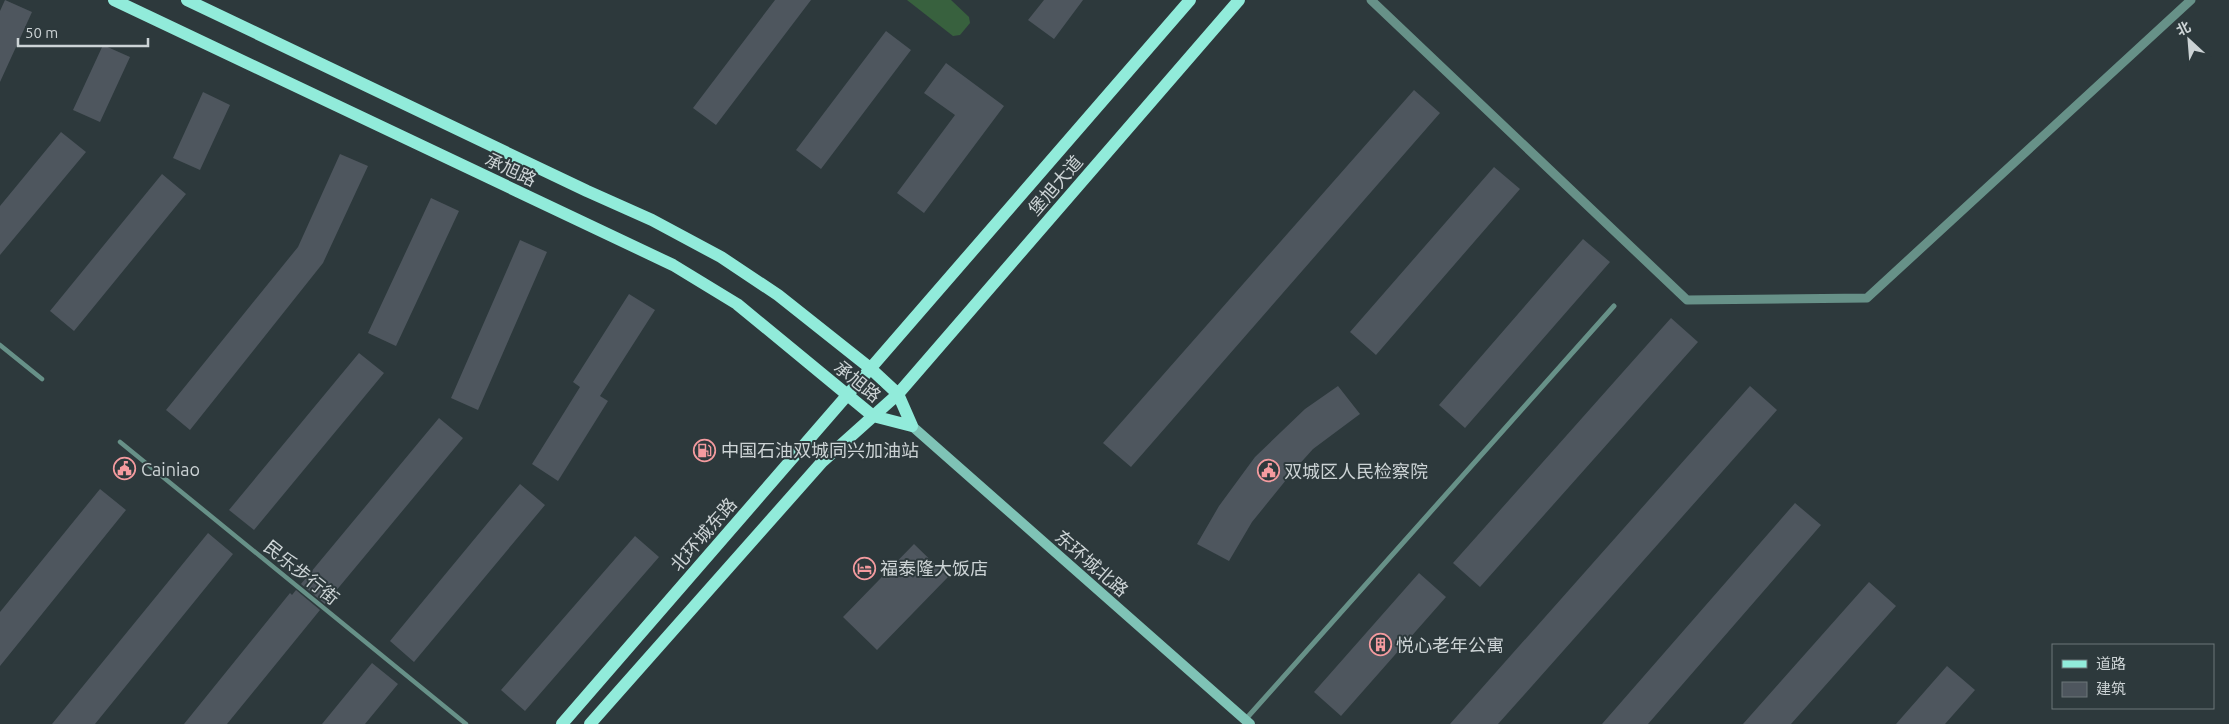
<svg xmlns="http://www.w3.org/2000/svg" width="2229" height="724" viewBox="0 0 2229 724" font-family="Ubuntu,'Noto Sans SC',sans-serif">
<style>
.green{fill:#38613e}
.building{fill:#4e565e}
.lines{fill:none;stroke-linecap:round;stroke-linejoin:round}
.pedestrian{stroke:#679188;stroke-width:4.5}
.minor{stroke:#679188;stroke-width:5}
.tertiary{stroke:#679188;stroke-width:9}
.secondary{stroke:#7fc3b6;stroke-width:10}
.primary{stroke:#91ebda;stroke-width:12}
.labels{text-anchor:middle;dominant-baseline:central;stroke-width:4;stroke-linejoin:round;paint-order:stroke}
.street-label{font-size:18px;fill:#ccd3d5;stroke:#2d393c}
.poi-label{font-size:18px;fill:#ccd3d5;stroke:#2d393c;text-anchor:start}
</style>
<rect width="100%" height="100%" fill="#2d393c"/>
<path class="green" d="M 907,0 L 951,0 L 969,17 L 970,23 L 960,35 L 953,36 Z"/>
<path class="building" d="M 5,0 L 32,12 L 0,82 L 0,11 Z
M 775,0 L 811,0 L 716,125 L 693,108 Z
M 1044,0 L 1083,0 L 1054,39 L 1028,20 Z
M 886,31 L 911,50 L 821,169 L 796,150 Z
M 103,45 L 130,57 L 100,122 L 73,110 Z
M 946,63 L 1004,106 L 924,213 L 897,193 L 955,115 L 924,93 Z
M 1414,90 L 1440,113 L 1131,467 L 1103,443 Z
M 203,92 L 230,105 L 200,170 L 173,158 Z
M 61,132 L 86,152 L 0,255 L 0,206 Z
M 340,154 L 368,166 L 323,263 L 190,430 L 166,410 L 298,247 Z
M 1494,167 L 1520,189 L 1376,355 L 1350,332 Z
M 162,174 L 186,194 L 74,331 L 50,311 Z
M 431,198 L 459,211 L 396,346 L 368,333 Z
M 1583,239 L 1610,262 L 1465,428 L 1439,405 Z
M 520,240 L 547,252 L 478,410 L 451,398 Z
M 629,294 L 655,310 L 600,396 L 608,401 L 558,481 L 532,464 L 580,387 L 573,382 Z
M 1671,318 L 1698,342 L 1480,587 L 1453,563 Z
M 359,353 L 384,373 L 254,530 L 229,510 Z
M 1338,386 L 1360,414 L 1313,449 L 1295,469 L 1252,522 L 1229,561 L 1197,544 L 1219,506 L 1255,457 L 1305,409 Z
M 1750,386 L 1777,410 L 1540,677 L 1498,724 L 1450,724 Z
M 439,418 L 463,438 L 325,604 L 301,584 Z
M 520,484 L 545,505 L 414,662 L 390,641 Z
M 100,489 L 126,510 L 0,666 L 0,612 Z
M 1795,503 L 1821,525 L 1648,724 L 1602,724 Z
M 208,533 L 233,554 L 95,724 L 52,724 Z
M 635,536 L 659,557 L 525,711 L 501,690 Z
M 914,544 L 948,577 L 877,650 L 843,617 Z
M 1419,573 L 1446,597 L 1341,716 L 1314,692 Z
M 1869,582 L 1896,606 L 1791,724 L 1743,724 Z
M 296,590 L 320,610 L 227,724 L 184,724 L 290,593 L 292,595 Z
M 372,663 L 398,684 L 365,724 L 322,724 Z
M 1947,666 L 1975,690 L 1945,724 L 1896,724 Z"/>
<g class="lines">
<path class="pedestrian" d="M 0,345 L 42,379
M 120,442 L 466,724"/>
<path class="minor" d="M 1245,720 L 1614,306"/>
<path class="tertiary" d="M 1371,0 L 1687,300 L 1867,298 L 2191,0"/>
<path class="secondary" d="M 912,426 L 1250,724"/>
<path class="primary" d="M 114,0 L 673,265 L 737,304 L 873,416 L 912,426
M 187,0 L 587,191 L 652,220 L 721,257 L 778,295 L 870,368 L 898,394 L 912,426
M 562,724 L 1190,0
M 590,724 L 822,462 L 898,394 L 1239,0"/>
</g>
<defs>
<symbol id="fuel-ring" viewBox="-11 -11 22 22"><circle r="9.5" fill="#2d393c" stroke="#f49b9f" stroke-width="1.5"/><path d="M-5.5-6h7V0h2V4h1.3V-2.5L3-4.5l.8-.8L6-3V5H2.5V1h-1V6h-7ZM-4.2-4.7v3.2H.2V-4.7Z" fill="#f49b9f"/></symbol>
<symbol id="civic-ring" viewBox="-11 -11 22 22"><circle r="9.5" fill="#2d393c" stroke="#f49b9f" stroke-width="1.5"/><path d="M-.6-6.5H3V-4.5H.6V-3L4-1V1h2V6H-6V1h2V-1L-.6-3ZM-1.2 2.5V6h2.4V2.5Z" fill="#f49b9f"/></symbol>
<symbol id="hotel-ring" viewBox="-11 -11 22 22"><circle r="9.5" fill="#2d393c" stroke="#f49b9f" stroke-width="1.5"/><path d="M-6-4.5h1.5V1H6V5H4.5V3h-9V5H-6ZM-4 0a1.8 1.8 0 1 1 3.6 0ZM.5 0V-2.5h3Q6-2.5 6 0Z" fill="#f49b9f"/></symbol>
<symbol id="building-ring" viewBox="-11 -11 22 22"><circle r="9.5" fill="#2d393c" stroke="#f49b9f" stroke-width="1.5"/><path d="M-4-6H4V6H1V3H-1V6H-4ZM-2.5-4.3h1.7v1.8h-1.7ZM.8-4.3h1.7v1.8H.8ZM-2.5-1h1.7V.8h-1.7ZM.8-1h1.7V.8H.8Z" fill="#f49b9f"/></symbol>
</defs>
<g fill-rule="evenodd">
<use href="#fuel-ring" x="692" y="438" width="25" height="25"/>
<use href="#civic-ring" x="112" y="456" width="25" height="25"/>
<use href="#civic-ring" x="1256" y="458" width="25" height="25"/>
<use href="#hotel-ring" x="852" y="556" width="25" height="25"/>
<use href="#building-ring" x="1368" y="632" width="25" height="25"/>
</g>
<g class="labels">
<g class="street-label">
<text transform="translate(511 169) rotate(25)">承旭路</text>
<text transform="translate(1055 185) rotate(-49)">堡旭大道</text>
<text transform="translate(858 381) rotate(39)">承旭路</text>
<text transform="translate(703 534) rotate(-49)">北环城东路</text>
<text transform="translate(1092 563) rotate(41)">东环城北路</text>
<text transform="translate(302 572) rotate(39)">民乐步行街</text>
</g>
<g class="poi-label">
<text x="721" y="450">中国石油双城同兴加油站</text>
<text x="141" y="469">Cainiao</text>
<text x="1284" y="471">双城区人民检察院</text>
<text x="880" y="568">福泰隆大饭店</text>
<text x="1396" y="645">悦心老年公寓</text>
</g>
</g>
<rect x="2052" y="644" width="162" height="65" fill="#2d393c" stroke="#6d7779"/>
<rect x="2062" y="660" width="25" height="8" fill="#91ebda" stroke="#6d7779"/>
<text x="2096" y="669" font-size="15" fill="#ccd3d5">道路</text>
<rect x="2062" y="682" width="25" height="15" fill="#4e565e" stroke="#6d7779"/>
<text x="2096" y="694" font-size="15" fill="#ccd3d5">建筑</text>
<g transform="translate(2189 40) rotate(334)" stroke="#2d393c" stroke-width="4" paint-order="stroke">
<path d="M0-4L9 19L0 12L-9 19Z" fill="#ccd3d5"/>
<text y="-8" font-size="14" font-weight="bold" text-anchor="middle" fill="#ccd3d5">北</text>
</g>
<path d="M18 38v8h130v-8" fill="none" stroke="#ccd3d5" stroke-width="2.5"/>
<text x="25" y="38" font-size="15" fill="#ccd3d5" stroke="#2d393c" stroke-width="4" paint-order="stroke">50 m</text>
</svg>
